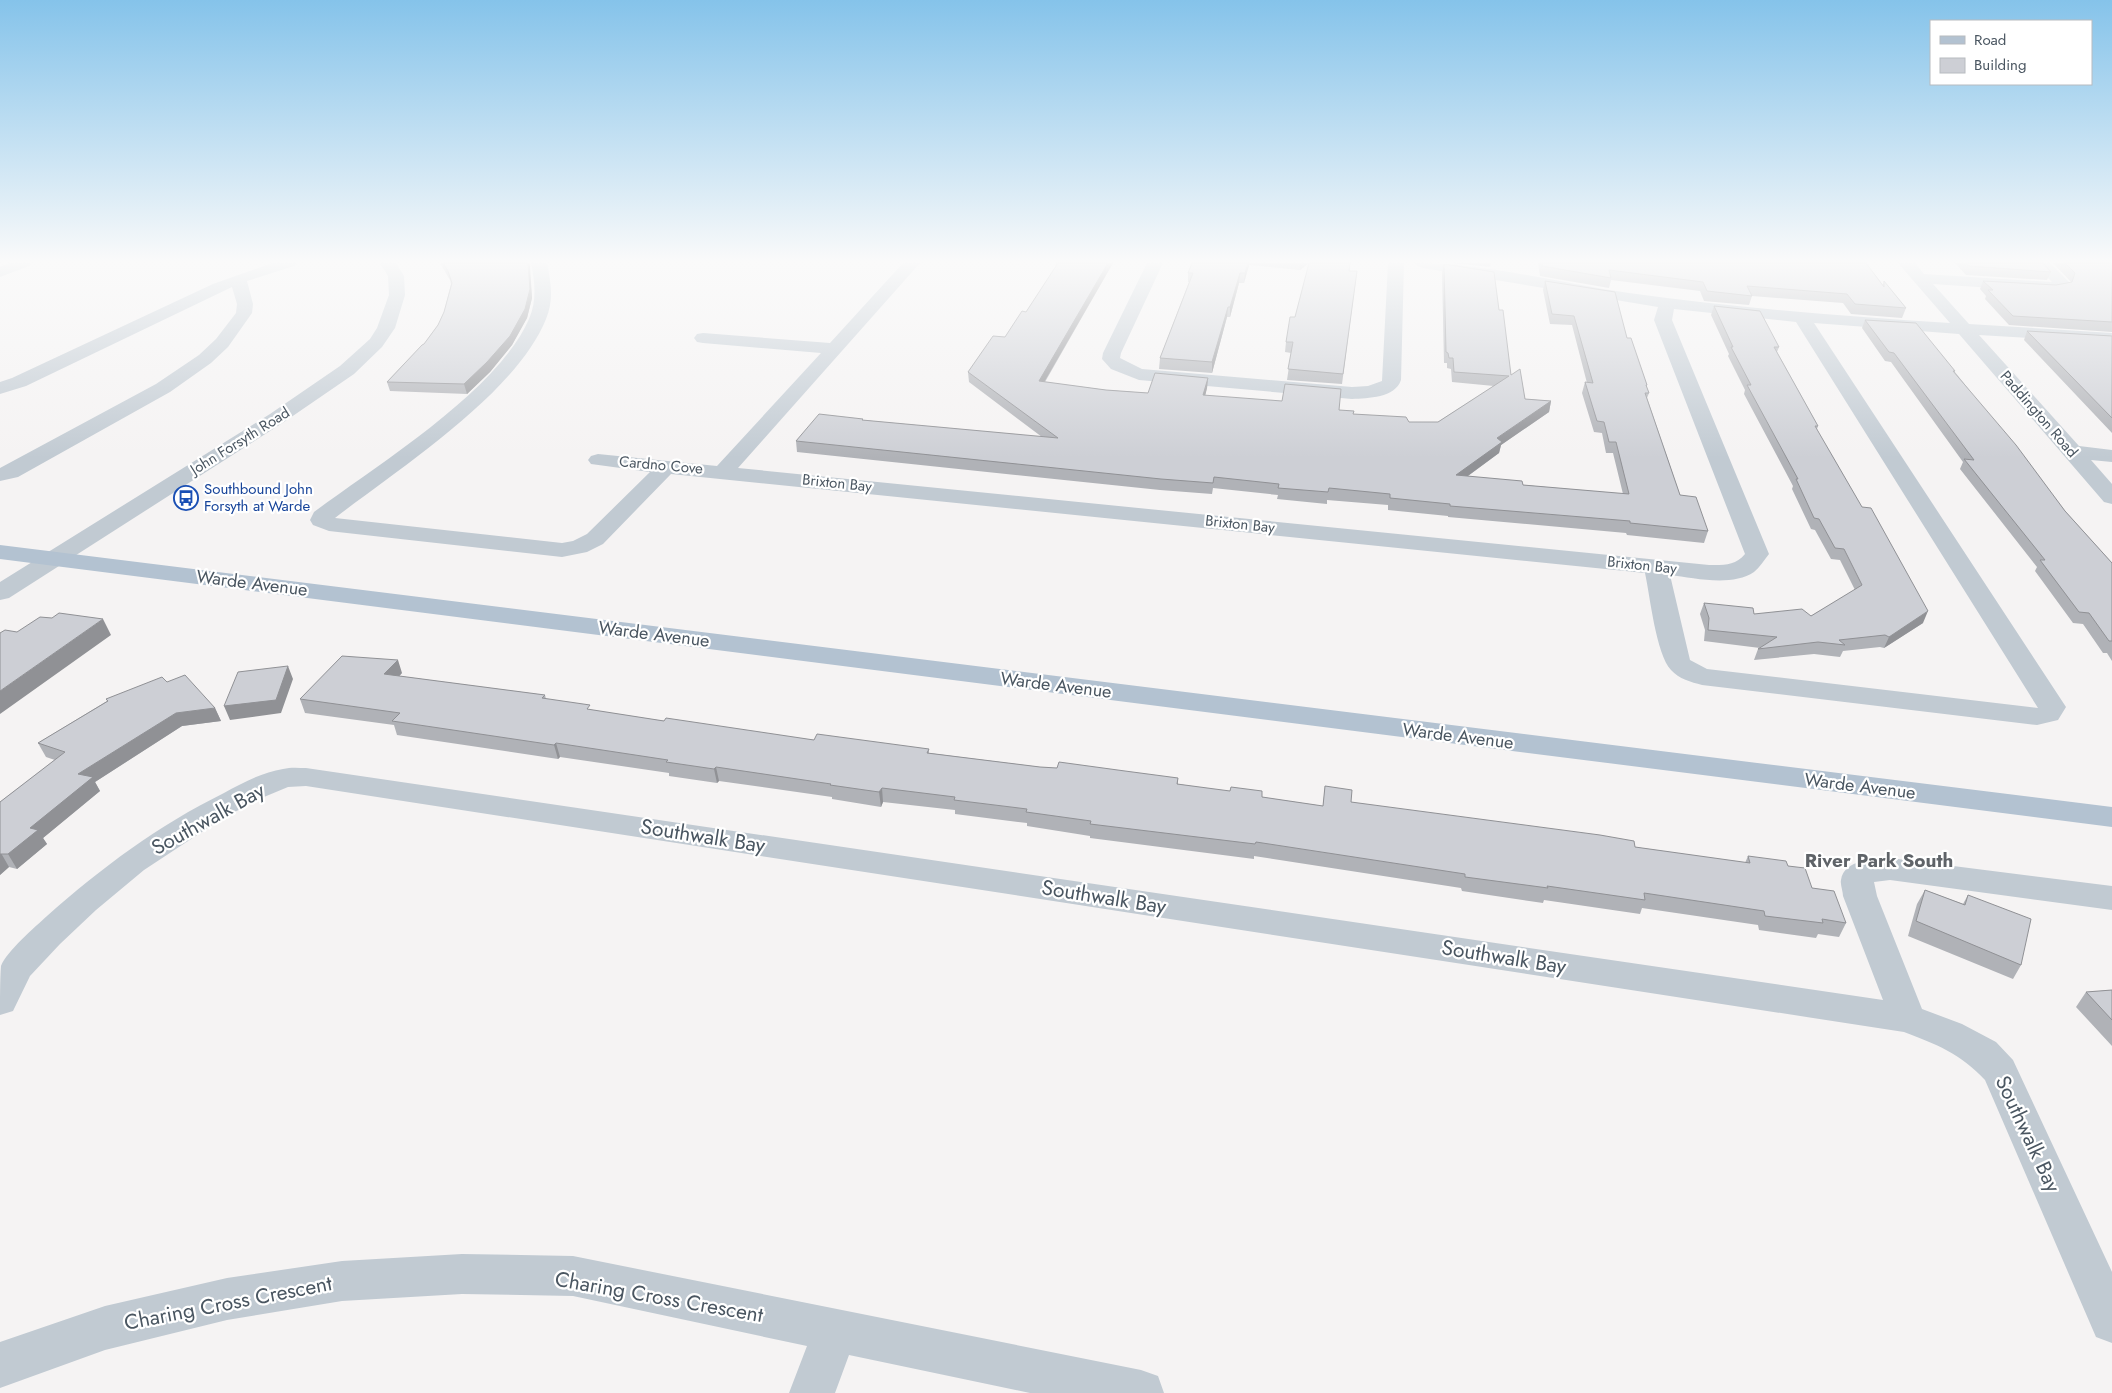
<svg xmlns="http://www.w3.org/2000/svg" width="2112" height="1393" viewBox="0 0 2112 1393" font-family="Jost,sans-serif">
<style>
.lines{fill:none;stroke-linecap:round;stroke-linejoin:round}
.minor{fill:#c1cad2;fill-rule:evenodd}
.major{fill:#b3c2d1;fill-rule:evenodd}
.wall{fill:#b0b2b7}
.shaded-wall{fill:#909195}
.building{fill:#cdcfd5;stroke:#909195}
.labels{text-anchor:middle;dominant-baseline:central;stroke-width:4.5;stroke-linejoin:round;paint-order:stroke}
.far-street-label{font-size:15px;fill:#4a5661;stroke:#fff}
.far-transit-label{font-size:15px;fill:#164399;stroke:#fff;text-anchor:start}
.street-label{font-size:18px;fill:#4a5661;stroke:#fff}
.neighbourhood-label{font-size:19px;font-weight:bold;fill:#5f6368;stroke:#fff}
.near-street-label{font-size:21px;fill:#4a5661;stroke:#fff}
</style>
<rect width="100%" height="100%" fill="#f5f3f3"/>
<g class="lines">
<path class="minor" d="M 9,263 L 32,263 L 29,266 L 0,277 L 0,267 Z
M 272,263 L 297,263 L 294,266 L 247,281 L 253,304 L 252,313 L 228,347 L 211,363 L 170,392 L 18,477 L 0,481 L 0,468 L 156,384 L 199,355 L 216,339 L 236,313 L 237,304 L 232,287 L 26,386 L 0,394 L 0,382 L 12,378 L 213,284 Z
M 380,263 L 396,263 L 404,276 L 405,295 L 395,328 L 382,347 L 354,374 L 284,422 L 9,598 L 0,600 L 0,582 L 270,414 L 340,366 L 370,339 L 377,328 L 389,295 L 388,276 Z
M 531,263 L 547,263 C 551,283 554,300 546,319 C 516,394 398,469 335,518 L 562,543 L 573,541 L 587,534 L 650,472 L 591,464 L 588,460 L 591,456 L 598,454 L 717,466 L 821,353 L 703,343 L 697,342 L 694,338 L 697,334 L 703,333 L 830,343 L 903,263 L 920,263 L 738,468 L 1709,565 C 1724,565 1735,566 1745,554 L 1654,320 L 1658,307 L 1423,268 L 1418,266 L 1415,263 C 1486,263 1559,283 1629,293 C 1736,308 1842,316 1950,323 L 1898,263 L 1915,263 L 1924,274 L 2052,282 L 2033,263 L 2050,263 L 2070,283 L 2068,289 L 2052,292 L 1933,284 L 1969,324 L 2112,333 L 2112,343 L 1979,335 L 2079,446 L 2112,450 L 2112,462 L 2091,460 L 2112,484 L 2112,504 L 2104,502 L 1959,334 L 1814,323 L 2066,707 L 2058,720 L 2037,725 L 1702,685 C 1691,682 1679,679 1671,670 C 1656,654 1650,596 1645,573 L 671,474 L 603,544 L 587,552 L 562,557 L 329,531 L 313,525 L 310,520 L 314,512 C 377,465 498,391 529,319 C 537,300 535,283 531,263 ZM 1674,309 L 1796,322 L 2038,708 L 1707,669 L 1690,660 L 1670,575 C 1694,578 1732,587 1754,572 C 1760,567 1764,560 1769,554 L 1672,320 Z
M 1147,263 L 1163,263 L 1121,353 L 1120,358 L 1142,369 L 1352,387 L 1368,386 L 1382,381 L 1388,263 L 1404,263 L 1401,380 C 1395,398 1368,398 1352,399 L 1139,380 L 1111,369 L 1102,359 L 1103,353 Z
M 306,768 L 1883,1000 L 1843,896 C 1843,891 1840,884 1841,880 C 1844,859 1875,859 1890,858 L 2112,886 L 2112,910 L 1890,880 L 1874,882 L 1877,896 L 1922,1009 L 1962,1024 L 1996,1042 L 2013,1060 L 2112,1272 L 2112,1343 L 2096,1337 L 1985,1080 C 1961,1054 1936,1044 1904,1032 L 306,786 L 288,787 L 264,797 L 223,818 L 144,870 L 96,910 L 60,944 L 30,976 L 13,1011 L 0,1015 C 0,1002 0,977 1,966 C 6,952 36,926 47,916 C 101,868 159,825 224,793 C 242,783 263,772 283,769 C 291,767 299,768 306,768 Z
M 462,1254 L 573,1256 L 1141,1370 L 1158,1376 L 1164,1393 L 1030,1393 L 849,1355 L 835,1393 L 789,1393 L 807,1346 L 573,1296 L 462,1294 L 342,1301 L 227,1320 L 105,1350 L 0,1388 L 0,1342 L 105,1306 L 227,1278 L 342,1261 Z"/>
<path class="major" d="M 0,545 L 2112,807 L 2112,827 L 0,559 Z"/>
</g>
<path class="wall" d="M 440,263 L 529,263 L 532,298 L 527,318 L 512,345 L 490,372 L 467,394 L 390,391 L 387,382 L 424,344 L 438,325 L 444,312 L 451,284 L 450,280 Z
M 1056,263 L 1113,263 L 1045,382 L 1106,390 L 1148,393 L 1208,378 L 1207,388 L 1205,395 L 1339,410 L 1353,414 L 1409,422 L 1438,422 L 1494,386 L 1452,382 L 1451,369 L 1447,368 L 1447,363 L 1444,363 L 1442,273 L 1444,264 L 1499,310 L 1511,375 L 1525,399 L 1551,401 L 1549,412 L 1501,445 L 1499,453 L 1468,476 L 1523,485 L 1623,494 L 1613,453 L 1606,453 L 1602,433 L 1594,432 L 1582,393 L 1585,382 L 1587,383 L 1572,325 L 1550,324 L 1543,290 L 1545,281 L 1627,338 L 1647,385 L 1647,388 L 1649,393 L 1647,398 L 1680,495 L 1708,531 L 1704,543 L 1627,535 L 1626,533 L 1448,517 L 1448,516 L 1388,510 L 1388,505 L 1327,500 L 1327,504 L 1277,499 L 1278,495 L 1213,488 L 1212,494 L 1160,490 L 797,452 L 796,441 L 863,419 L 863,420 L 1042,437 L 969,382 L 968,372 L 1005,337 L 1026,312 L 1056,267 Z
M 1192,263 L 1350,263 L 1349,271 L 1357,271 L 1342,384 L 1287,380 L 1291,353 L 1285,352 L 1286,342 L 1295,317 L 1309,263 L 1300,270 L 1249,265 L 1244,283 L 1239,283 L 1230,317 L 1227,317 L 1212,373 L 1159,369 L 1160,358 L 1189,282 L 1188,282 L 1188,273 Z
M 1453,263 L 1491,263 L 1490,267 Z
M 1538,263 L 1866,263 L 1883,285 L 1884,281 L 1906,308 L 1902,318 L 1851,314 L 1843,303 L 1752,296 L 1749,305 L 1704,301 L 1700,291 L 1611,280 L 1609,288 L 1540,276 Z
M 1955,263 L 2043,263 L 2051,272 L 2047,280 L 1966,275 Z
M 2053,263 L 2112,263 L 2112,332 L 2009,325 L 1985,299 L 1986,296 L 1980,289 L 1983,281 L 2056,285 L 2071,283 L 2071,282 Z
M 1714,306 L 1779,347 L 1777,352 L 1818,426 L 1817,429 L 1923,623 L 1884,648 L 1880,647 L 1843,651 L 1840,657 L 1814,654 L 1754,660 L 1758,649 L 1760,648 L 1704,641 L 1705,630 L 1700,614 L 1704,603 L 1754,614 L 1811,616 L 1855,590 L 1840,560 L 1831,559 L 1815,530 L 1811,529 L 1792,489 L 1793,486 L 1744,394 L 1745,390 L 1728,356 L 1729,354 L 1711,315 Z
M 1865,320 L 1955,371 L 1955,372 L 2065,511 L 2112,563 L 2112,661 L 2107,653 L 2103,653 L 2083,624 L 2073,623 L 2035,571 L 2037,567 L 1960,469 L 1963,462 L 1891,362 L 1885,361 L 1862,328 Z
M 2027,331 L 2112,336 L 2112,433 L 2024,340 Z
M 402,673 L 399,676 L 545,695 L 546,699 L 591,710 L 664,721 L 814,740 L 929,749 L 929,753 L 1040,767 L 1178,778 L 1178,784 L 1262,797 L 1323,806 L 1325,786 L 1351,802 L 1635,847 L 1745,863 L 1748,856 L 1788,866 L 1812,888 L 1846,923 L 1839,937 L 1818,934 L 1816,938 L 1759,930 L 1758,925 L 1642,908 L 1640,914 L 1544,900 L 1543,903 L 1462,891 L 1461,888 L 1254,856 L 1254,859 L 1090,838 L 1090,836 L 1027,826 L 1027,823 L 955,814 L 955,810 L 883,802 L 881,807 L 832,799 L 832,797 L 719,781 L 717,783 L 669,776 L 669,773 L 560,757 L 558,759 L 397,735 L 394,725 L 305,713 L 300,699 Z
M 167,682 L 215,708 L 221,721 L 182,726 L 95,782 L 100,791 L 43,838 L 47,844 L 17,869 L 9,867 L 0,875 L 0,802 L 55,760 L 46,757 L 38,743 L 107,701 L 106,699 Z
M 1925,890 L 1963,904 L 1968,895 L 2021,965 L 2013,979 L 1908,936 L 1917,904 Z
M 2112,990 L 2112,1046 L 2076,1007 L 2086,992 Z"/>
<path class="shaded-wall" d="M 528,263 L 529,263 L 530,266 L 532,298 L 527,318 L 512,345 L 490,372 L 467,394 L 464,384 Z
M 1108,263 L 1113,263 L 1039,391 L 1039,381 Z
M 1248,263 L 1249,263 L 1249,265 L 1244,283 L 1245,273 Z
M 1301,263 L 1309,263 L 1300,270 Z
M 1240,273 L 1239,283 L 1230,317 L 1230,307 Z
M 1228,307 L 1227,317 L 1212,373 L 1212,362 Z
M 1208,378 L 1207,388 L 1203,405 L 1203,395 Z
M 1551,401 L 1549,412 L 1501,445 L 1499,453 L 1454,486 L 1456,475 L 1497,438 Z
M 1928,611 L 1923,623 L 1884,648 L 1889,637 Z
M 103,619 L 111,635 L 0,714 L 0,691 Z
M 398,660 L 402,673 L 389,687 L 384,674 Z
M 288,666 L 293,679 L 281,713 L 230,720 L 224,706 Z
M 215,708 L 221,721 L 182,726 L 95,782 L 100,791 L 43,838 L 47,844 L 17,869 L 8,854 L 30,828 L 78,774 L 176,713 Z
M 556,743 L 560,757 L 558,759 L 554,745 Z
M 716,767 L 719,781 L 717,783 L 714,769 Z
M 882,788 L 883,802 L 881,807 L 879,792 Z
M 1,853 L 9,867 L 0,875 L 0,854 Z"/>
<path class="building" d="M 443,263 L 528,263 L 530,289 L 525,309 L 510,336 L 487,362 L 464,384 L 387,382 L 422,345 L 424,344 L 438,325 L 444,312 L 452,283 L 448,271 Z
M 1058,263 L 1108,263 L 1039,381 L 1106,390 L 1148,393 L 1155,373 L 1208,378 L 1203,395 L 1282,401 L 1285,384 L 1341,389 L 1339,410 L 1354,411 L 1353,414 L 1406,417 L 1409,422 L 1438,422 L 1509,376 L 1454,372 L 1453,358 L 1449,358 L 1448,353 L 1446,352 L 1444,264 L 1494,272 L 1499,310 L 1503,310 L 1511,375 L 1520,369 L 1525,399 L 1551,401 L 1497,438 L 1502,442 L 1456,475 L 1522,481 L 1523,485 L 1629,494 L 1616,442 L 1609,442 L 1604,422 L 1597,421 L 1585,382 L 1593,383 L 1574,316 L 1552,314 L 1545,281 L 1615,292 L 1627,338 L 1631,338 L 1647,385 L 1646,385 L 1649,393 L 1645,393 L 1680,495 L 1696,497 L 1708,531 L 1630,523 L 1630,521 L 1450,506 L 1450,504 L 1390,498 L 1390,494 L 1329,488 L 1328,492 L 1278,488 L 1279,484 L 1214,477 L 1213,483 L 1161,479 L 796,441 L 819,414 L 863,419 L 862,420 L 1058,438 L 968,372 L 993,336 L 1005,337 L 1022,311 L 1026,312 Z
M 1192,263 L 1248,263 L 1245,273 L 1240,273 L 1230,307 L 1228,307 L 1212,362 L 1160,358 L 1193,273 L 1188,273 Z
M 1309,263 L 1350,263 L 1349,271 L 1357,271 L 1343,374 L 1288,369 L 1293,342 L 1286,342 L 1290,317 L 1295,317 Z
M 1542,263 L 1866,263 L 1884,287 L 1884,281 L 1906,308 L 1855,304 L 1847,294 L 1747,286 L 1752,296 L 1707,291 L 1703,282 L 1609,270 L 1611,278 L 1542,266 Z
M 1966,263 L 2043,263 L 2051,272 L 1969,266 Z
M 2065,263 L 2112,263 L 2112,322 L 2013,316 L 1988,290 L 1993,290 L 1983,281 L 2056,285 L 2072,282 L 2075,273 Z
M 1714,306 L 1760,311 L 1779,347 L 1774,347 L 1818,426 L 1815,426 L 1862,507 L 1871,508 L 1928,611 L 1889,637 L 1885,635 L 1839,640 L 1845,645 L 1818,642 L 1758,649 L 1777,637 L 1708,630 L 1709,618 L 1704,603 L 1753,608 L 1754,614 L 1802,609 L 1811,616 L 1862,585 L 1844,549 L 1835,548 L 1819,519 L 1814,518 L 1796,479 L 1798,479 L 1747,385 L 1751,385 L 1731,347 L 1733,347 Z
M 1865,320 L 1916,323 L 1955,371 L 1953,371 L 2016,445 L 2065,511 L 2112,563 L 2112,641 L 2109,641 L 2089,613 L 2079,612 L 2040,560 L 2045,560 L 1964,459 L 1974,460 L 1894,353 L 1889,352 Z
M 2027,331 L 2112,336 L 2112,418 Z
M 59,613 L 103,619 L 0,691 L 0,633 L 5,630 L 17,632 L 40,617 L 52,618 Z
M 342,656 L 398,660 L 384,674 L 545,695 L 542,698 L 590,705 L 587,709 L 664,721 L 666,718 L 814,740 L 817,734 L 929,749 L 927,753 L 1040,767 L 1057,768 L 1059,762 L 1125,771 L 1178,778 L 1177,784 L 1230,791 L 1231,787 L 1262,791 L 1262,797 L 1323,806 L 1325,786 L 1352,790 L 1351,802 L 1600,835 L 1634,841 L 1635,847 L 1750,863 L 1748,856 L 1786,861 L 1788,866 L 1805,868 L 1812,888 L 1834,891 L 1846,923 L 1822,919 L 1823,923 L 1765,916 L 1764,911 L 1644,893 L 1645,900 L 1547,886 L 1548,888 L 1465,877 L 1465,874 L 1256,842 L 1255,844 L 1090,824 L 1091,821 L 1026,812 L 1027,809 L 954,800 L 955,797 L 882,788 L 879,792 L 830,785 L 831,784 L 716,767 L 714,769 L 666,762 L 668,760 L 556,743 L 554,745 L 392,721 L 400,713 L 300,699 Z
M 288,666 L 276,700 L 224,706 L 238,672 Z
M 185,675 L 215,708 L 176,713 L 78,774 L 93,777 L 30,828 L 38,830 L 8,854 L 0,854 L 0,802 L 65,752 L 38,743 L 108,701 L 106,699 L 162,677 L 167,682 Z
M 1925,890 L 1965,905 L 1968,895 L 2031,919 L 2021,965 L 1916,921 Z
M 2112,990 L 2112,1020 L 2086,992 Z"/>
<linearGradient id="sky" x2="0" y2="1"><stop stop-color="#85c3ea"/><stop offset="0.57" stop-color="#fafafa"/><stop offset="1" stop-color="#fafafa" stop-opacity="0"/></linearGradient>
<rect width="2112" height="458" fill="url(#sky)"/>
<defs>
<symbol id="bus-ring" viewBox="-11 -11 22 22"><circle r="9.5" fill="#fff" stroke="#1a4fb4" stroke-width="1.5"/><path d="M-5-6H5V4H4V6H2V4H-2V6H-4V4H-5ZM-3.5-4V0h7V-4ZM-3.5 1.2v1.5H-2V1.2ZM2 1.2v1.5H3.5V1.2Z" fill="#1a4fb4"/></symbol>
</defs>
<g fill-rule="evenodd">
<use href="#bus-ring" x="172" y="484" width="28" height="28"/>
</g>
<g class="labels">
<g class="far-street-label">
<text transform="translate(2039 414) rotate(49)">Paddington Road</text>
<text transform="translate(240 441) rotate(-32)">John Forsyth Road</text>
<text transform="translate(661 465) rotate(5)">Cardno Cove</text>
<text transform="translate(837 483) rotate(6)">Brixton Bay</text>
<text transform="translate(1240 524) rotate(6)">Brixton Bay</text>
<text transform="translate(1642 565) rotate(6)">Brixton Bay</text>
</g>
<g class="far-transit-label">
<text x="204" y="489">Southbound John<tspan x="204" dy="17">Forsyth at Warde</tspan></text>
</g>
<g class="street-label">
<text transform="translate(252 583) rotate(7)">Warde Avenue</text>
<text transform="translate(654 634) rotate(7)">Warde Avenue</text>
<text transform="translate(1056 685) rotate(7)">Warde Avenue</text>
<text transform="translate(1458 736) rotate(7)">Warde Avenue</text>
<text transform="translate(1860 786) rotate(7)">Warde Avenue</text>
</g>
<g class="neighbourhood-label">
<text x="1879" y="860">River Park South</text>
</g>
<g class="near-street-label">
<text transform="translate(208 819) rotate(-29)">Southwalk Bay</text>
<text transform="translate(703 836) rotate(9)">Southwalk Bay</text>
<text transform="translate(1104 897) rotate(9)">Southwalk Bay</text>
<text transform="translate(1504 957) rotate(9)">Southwalk Bay</text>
<text transform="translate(2028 1134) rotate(65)">Southwalk Bay</text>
<text transform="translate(659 1297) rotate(10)">Charing Cross Crescent</text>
<text transform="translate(228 1303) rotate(-11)">Charing Cross Crescent</text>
</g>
</g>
<rect x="1930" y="20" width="162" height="65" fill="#ffffff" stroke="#b7bbc0"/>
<rect x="1940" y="36" width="25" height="8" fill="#b3c2d1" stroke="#b7bbc0"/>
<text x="1974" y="45" font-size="15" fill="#4a5661">Road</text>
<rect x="1940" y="58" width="25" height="15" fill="#cdcfd5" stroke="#b7bbc0"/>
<text x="1974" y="70" font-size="15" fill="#4a5661">Building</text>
</svg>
